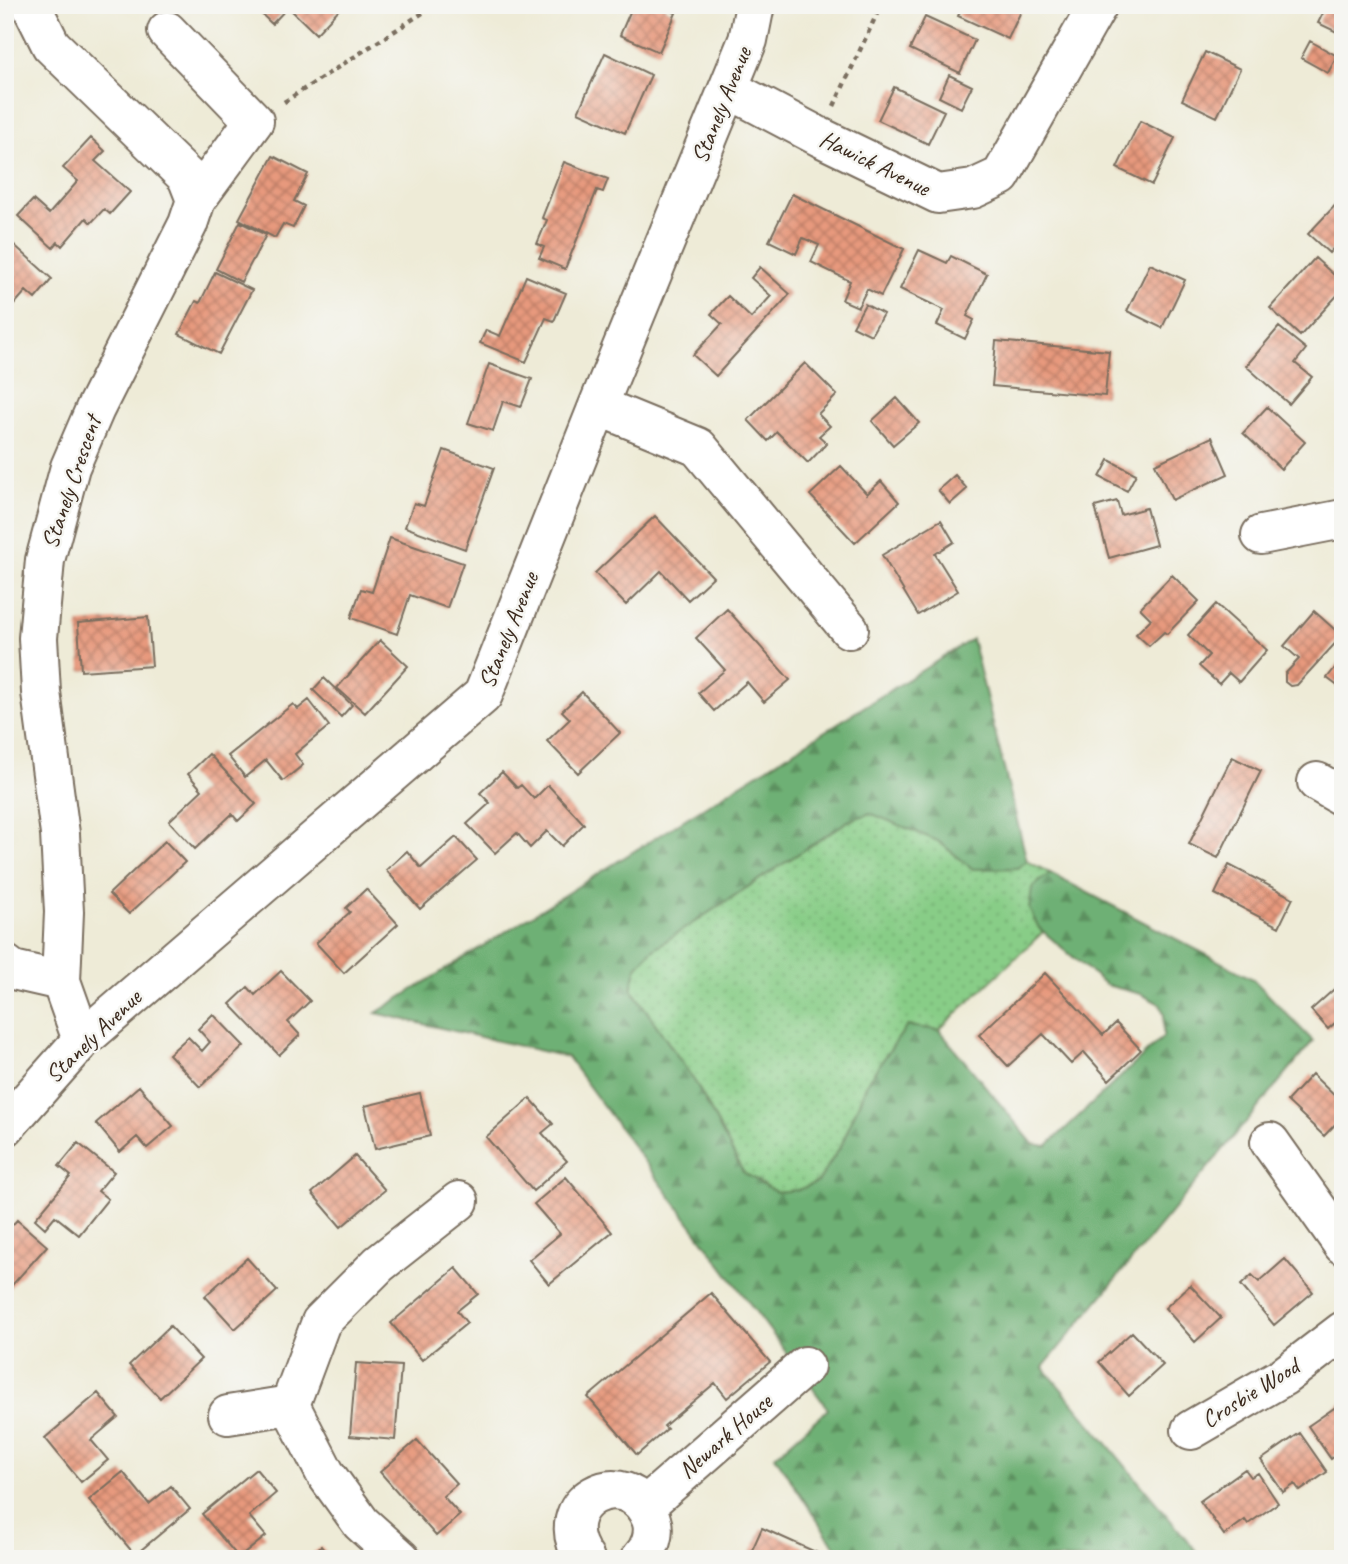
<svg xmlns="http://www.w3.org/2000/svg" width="1348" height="1564" viewBox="0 0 1348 1564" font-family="Caveat,sans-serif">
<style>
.grass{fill:url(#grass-dots);stroke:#627c52;stroke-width:2}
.forest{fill:url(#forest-firs);stroke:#546d49;stroke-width:2}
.building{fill:url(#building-cross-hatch)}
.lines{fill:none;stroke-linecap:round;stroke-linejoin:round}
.minor-casing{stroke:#7a6e5f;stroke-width:42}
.path{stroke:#7a6e5f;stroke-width:4.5;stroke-dasharray:5 5;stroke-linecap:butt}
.minor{stroke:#fff;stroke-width:38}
.labels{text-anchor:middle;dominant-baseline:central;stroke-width:5;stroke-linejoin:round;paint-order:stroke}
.street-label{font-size:24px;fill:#3b2a1e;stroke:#f6f6f2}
</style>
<defs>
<pattern id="grass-dots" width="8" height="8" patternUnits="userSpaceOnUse" patternTransform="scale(1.75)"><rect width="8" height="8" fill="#88cd87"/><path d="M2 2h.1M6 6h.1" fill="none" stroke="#76b074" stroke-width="1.8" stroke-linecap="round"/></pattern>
<pattern id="forest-firs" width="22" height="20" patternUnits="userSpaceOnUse" patternTransform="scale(1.75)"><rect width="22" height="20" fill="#6eb074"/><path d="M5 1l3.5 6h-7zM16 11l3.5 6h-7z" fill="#5c8f5f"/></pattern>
<pattern id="building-cross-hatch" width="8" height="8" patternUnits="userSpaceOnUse" patternTransform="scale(1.75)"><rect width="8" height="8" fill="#e7997d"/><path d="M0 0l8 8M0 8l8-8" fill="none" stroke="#bc7d66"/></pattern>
</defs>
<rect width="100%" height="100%" fill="#f6f6f2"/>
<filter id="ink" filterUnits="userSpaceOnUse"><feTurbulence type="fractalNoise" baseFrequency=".0143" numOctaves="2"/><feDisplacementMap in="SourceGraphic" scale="14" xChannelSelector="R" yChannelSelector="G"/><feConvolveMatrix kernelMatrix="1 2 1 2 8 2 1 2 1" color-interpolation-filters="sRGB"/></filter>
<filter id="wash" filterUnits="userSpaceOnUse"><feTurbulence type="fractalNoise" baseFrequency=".00686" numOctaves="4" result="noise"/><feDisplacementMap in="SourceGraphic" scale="28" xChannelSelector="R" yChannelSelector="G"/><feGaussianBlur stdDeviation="1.57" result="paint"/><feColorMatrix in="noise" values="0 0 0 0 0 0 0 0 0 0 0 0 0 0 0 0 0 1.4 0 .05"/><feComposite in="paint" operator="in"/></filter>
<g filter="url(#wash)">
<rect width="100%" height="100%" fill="#eeebd7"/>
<path class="grass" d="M 871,813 L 938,841 L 973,869 L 1017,868 L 1027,861 L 1050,873 L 1032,888 L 1039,928 L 1043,932 L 939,1030 L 907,1026 L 868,1081 L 842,1144 L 818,1182 L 798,1190 L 776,1192 L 743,1172 L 697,1085 L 631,988 L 637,967 L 652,950 L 848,821 Z"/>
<path class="forest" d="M 972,639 L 1027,861 L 1017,868 L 973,869 L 938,841 L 870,813 L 848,821 L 652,950 L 637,967 L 631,988 L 697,1085 L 743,1172 L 776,1192 L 798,1190 L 818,1182 L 842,1144 L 868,1081 L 907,1026 L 939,1030 L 1033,1144 L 1047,1146 L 1163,1037 L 1164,1014 L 1160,1004 L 1141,994 L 1106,985 L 1039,928 L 1029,909 L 1032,888 L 1050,873 L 1253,979 L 1313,1041 L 1043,1367 L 1203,1559 L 843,1559 L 775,1456 L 828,1409 L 567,1057 L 376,1013 Z"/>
<g id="blocks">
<path class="building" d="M 252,5 L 343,5 L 316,34 L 288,7 L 272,24 Z
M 633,5 L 666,5 L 665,8 L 676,13 L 659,52 L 620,35 Z
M 963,5 L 1020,5 L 1023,7 L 1008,39 L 958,16 Z
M 1327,5 L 1343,5 L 1343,35 L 1318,23 Z
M 925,17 L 975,40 L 960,73 L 910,49 Z
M 1310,41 L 1337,56 L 1328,73 L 1301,58 Z
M 1205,52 L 1240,69 L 1217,117 L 1182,100 Z
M 605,53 L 651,75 L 625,133 L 578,112 Z
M 949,75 L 972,86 L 961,108 L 939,97 Z
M 894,87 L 944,111 L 928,144 L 878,120 Z
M 1140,121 L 1175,138 L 1152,185 L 1117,168 Z
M 91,138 L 105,151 L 95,161 L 130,192 L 110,214 L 104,209 L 91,223 L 86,218 L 62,246 L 58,242 L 53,248 L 18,216 L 33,200 L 49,214 L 78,181 L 63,168 Z
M 273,156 L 308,174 L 294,201 L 304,206 L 293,228 L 283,224 L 275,238 L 239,219 Z
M 564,162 L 608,179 L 603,192 L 597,190 L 565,269 L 539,258 L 544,247 L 537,244 L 547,220 L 542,218 Z
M 792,194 L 904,249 L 881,296 L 867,289 L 858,307 L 842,300 L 850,281 L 811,262 L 819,245 L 803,238 L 796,254 L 769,241 Z
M 1343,197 L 1343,238 L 1329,253 L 1308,234 Z
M 240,222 L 266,235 L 241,282 L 216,269 Z
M 11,242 L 52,279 L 35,299 L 26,291 L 5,315 L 5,249 Z
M 919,250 L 947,263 L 951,256 L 987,274 L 967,316 L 974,320 L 965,339 L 937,325 L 944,310 L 900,289 Z
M 1315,258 L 1343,283 L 1343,289 L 1300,336 L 1270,308 Z
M 1150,264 L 1185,280 L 1162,328 L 1127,311 Z
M 760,267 L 790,294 L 716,376 L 693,355 L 722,324 L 711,314 L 728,296 L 751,318 L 771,296 L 751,278 Z
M 215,272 L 252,290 L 219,354 L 179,334 L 196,301 L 200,303 Z
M 526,276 L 566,293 L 554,321 L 546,318 L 526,362 L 480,343 L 486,330 L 500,336 Z
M 865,304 L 883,314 L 871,335 L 853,326 Z
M 1279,327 L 1306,349 L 1295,363 L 1312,377 L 1289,404 L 1246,366 Z
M 996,341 L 1109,351 L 1105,396 L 992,386 Z
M 805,363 L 837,395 L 818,414 L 830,426 L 819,436 L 827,443 L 808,463 L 777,432 L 768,441 L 748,420 Z
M 489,364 L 532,379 L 521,407 L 503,401 L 493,431 L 468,423 Z
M 897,398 L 919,423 L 893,445 L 872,421 Z
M 1267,407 L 1305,442 L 1281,469 L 1243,433 Z
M 1212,437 L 1228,474 L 1172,500 L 1155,464 Z
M 444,450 L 494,468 L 465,549 L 405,527 L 414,503 L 424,506 Z
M 1109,460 L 1136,474 L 1127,491 L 1100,477 Z
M 841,466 L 867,494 L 881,481 L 899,502 L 855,543 L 810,495 Z
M 955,475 L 967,489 L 950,504 L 938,490 Z
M 1117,501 L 1121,515 L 1146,508 L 1156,545 L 1109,558 L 1095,507 Z
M 655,516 L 713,577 L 688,600 L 661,571 L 626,605 L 595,573 Z
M 941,520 L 954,542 L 935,554 L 958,591 L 918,615 L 882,555 Z
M 390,538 L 463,563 L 447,608 L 410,595 L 397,634 L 351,618 L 361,589 L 372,592 Z
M 1172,575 L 1199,601 L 1167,634 L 1164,632 L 1149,646 L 1136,634 L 1151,619 L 1140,608 Z
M 1216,604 L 1267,650 L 1239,682 L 1229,673 L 1219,684 L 1199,666 L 1209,655 L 1188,635 Z
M 727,609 L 790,680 L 764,702 L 747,682 L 714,711 L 698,693 L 725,670 L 696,638 Z
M 1314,611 L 1342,636 L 1297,685 L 1290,686 L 1285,682 L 1285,674 L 1299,659 L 1284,646 Z
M 148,617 L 152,666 L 81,671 L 78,623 Z
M 380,640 L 408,666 L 365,713 L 337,688 Z
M 1343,658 L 1343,690 L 1327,678 Z
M 324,678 L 352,705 L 341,717 L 313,690 Z
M 582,692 L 620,733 L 578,773 L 547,741 L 570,719 L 562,711 Z
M 309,700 L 329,726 L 295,754 L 303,765 L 283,781 L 266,760 L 245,777 L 228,756 L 293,704 L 298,709 Z
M 209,754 L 256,804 L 238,821 L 232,814 L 195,849 L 169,821 L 202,790 L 188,774 Z
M 1232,757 L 1261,771 L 1218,858 L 1189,844 Z
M 502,772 L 517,788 L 521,785 L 534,799 L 548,785 L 584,824 L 562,846 L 547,831 L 530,848 L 517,833 L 495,853 L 467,824 L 490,803 L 480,793 Z
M 456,837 L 477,860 L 420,909 L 386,870 L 407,851 L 421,868 Z
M 165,841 L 185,862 L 129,914 L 109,894 Z
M 1229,865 L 1293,898 L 1279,927 L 1215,894 Z
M 366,889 L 398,924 L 344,973 L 316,943 L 350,912 L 346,908 Z
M 281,971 L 310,1001 L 288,1022 L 300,1035 L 279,1055 L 230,1004 L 248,987 L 255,995 Z
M 1045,973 L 1103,1035 L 1116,1023 L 1141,1050 L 1109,1080 L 1084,1052 L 1071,1064 L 1043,1034 L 1008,1066 L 979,1035 Z
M 1343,981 L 1343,1016 L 1328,1029 L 1311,1010 Z
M 213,1014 L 244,1046 L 200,1087 L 169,1054 L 188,1037 L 202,1051 L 210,1042 L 198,1029 Z
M 1312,1074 L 1343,1104 L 1343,1116 L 1324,1136 L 1287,1101 Z
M 139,1086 L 173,1126 L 147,1148 L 137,1137 L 120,1152 L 96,1123 Z
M 420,1093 L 430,1136 L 375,1149 L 365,1106 Z
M 530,1098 L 553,1124 L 542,1133 L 567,1161 L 533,1191 L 486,1137 Z
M 78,1143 L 114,1172 L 98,1191 L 108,1199 L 79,1235 L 55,1216 L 45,1228 L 35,1219 L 71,1176 L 59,1166 Z
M 355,1156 L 385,1190 L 341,1227 L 312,1193 Z
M 566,1177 L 612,1232 L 549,1284 L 529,1260 L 560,1234 L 534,1204 Z
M 17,1220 L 47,1246 L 5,1293 L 5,1233 Z
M 247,1258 L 277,1291 L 235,1329 L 205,1296 Z
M 1285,1259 L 1313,1292 L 1274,1325 L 1241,1285 L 1252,1275 L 1259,1282 Z
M 456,1268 L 478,1294 L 457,1311 L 467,1323 L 422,1360 L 391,1323 Z
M 1190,1285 L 1221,1318 L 1195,1342 L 1165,1308 Z
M 711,1293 L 770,1362 L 727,1398 L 715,1383 L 664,1426 L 667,1429 L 637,1455 L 588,1397 Z
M 170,1326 L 201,1359 L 160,1398 L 129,1365 Z
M 1132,1332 L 1163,1365 L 1129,1396 L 1099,1362 Z
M 356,1363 L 401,1366 L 395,1440 L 350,1436 Z
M 98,1393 L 118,1417 L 91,1440 L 108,1460 L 81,1482 L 45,1438 Z
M 1343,1402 L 1343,1450 L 1331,1459 L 1308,1426 Z
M 1300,1433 L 1327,1472 L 1300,1491 L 1295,1484 L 1283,1492 L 1261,1460 Z
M 417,1440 L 457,1484 L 443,1496 L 460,1515 L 436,1536 L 380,1472 Z
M 256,1469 L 276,1493 L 249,1516 L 266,1536 L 239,1558 L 202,1514 Z
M 1245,1469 L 1251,1477 L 1258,1473 L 1278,1503 L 1248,1524 L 1245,1520 L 1224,1535 L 1200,1501 Z
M 123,1472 L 149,1504 L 171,1486 L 190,1509 L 135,1555 L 89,1500 Z
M 762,1528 L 831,1559 L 748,1559 Z
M 321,1546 L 331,1559 L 306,1559 Z"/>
</g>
</g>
<g filter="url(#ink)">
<use href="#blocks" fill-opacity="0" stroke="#7a6e5f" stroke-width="2"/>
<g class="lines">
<defs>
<path id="minor" d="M 31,5 L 51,45 L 187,177 L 196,200 L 188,224 L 95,409 L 70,467 L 45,560 L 38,638 L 41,692 L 60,834 L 64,912 L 61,981 L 82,1040
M 167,31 L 254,121 L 196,200
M 729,89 L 820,137 L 938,194 L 973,189 L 1001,176 L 1098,5
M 598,406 L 698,447 L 849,629
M 1261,535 L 1343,519
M 1317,782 L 1343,797
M 5,964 L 13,970 L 61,981
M 5,1127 L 82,1040 L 483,695 L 598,406 L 748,40 L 755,5
M 1270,1142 L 1343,1245
M 228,1415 L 290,1405
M 1191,1430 L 1284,1376 L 1343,1331
M 645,1506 L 805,1366
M 401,1559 L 361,1523 L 325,1473 L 290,1405 L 321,1322 L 379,1264 L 459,1201
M 585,1559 C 544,1503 627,1459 651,1519 C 656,1533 650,1549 640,1559"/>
</defs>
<use href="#minor" class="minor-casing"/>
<path class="path" d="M 284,102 L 435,5
M 834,106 L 881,5"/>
<use href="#minor" class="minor"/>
</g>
</g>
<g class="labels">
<g class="street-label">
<text transform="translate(721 105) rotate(-68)">Stanely Avenue</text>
<text transform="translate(875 163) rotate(26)">Hawick Avenue</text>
<text transform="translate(71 482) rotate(-71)">Stanely Crescent</text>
<text transform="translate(508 630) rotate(-68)">Stanely Avenue</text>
<text transform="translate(93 1036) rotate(-44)">Stanely Avenue</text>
<text transform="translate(1250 1393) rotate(-32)">Crosbie Wood</text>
<text transform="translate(725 1436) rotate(-41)">Newark House</text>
</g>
</g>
<rect width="1348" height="1564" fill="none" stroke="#f6f6f2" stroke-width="28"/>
</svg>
